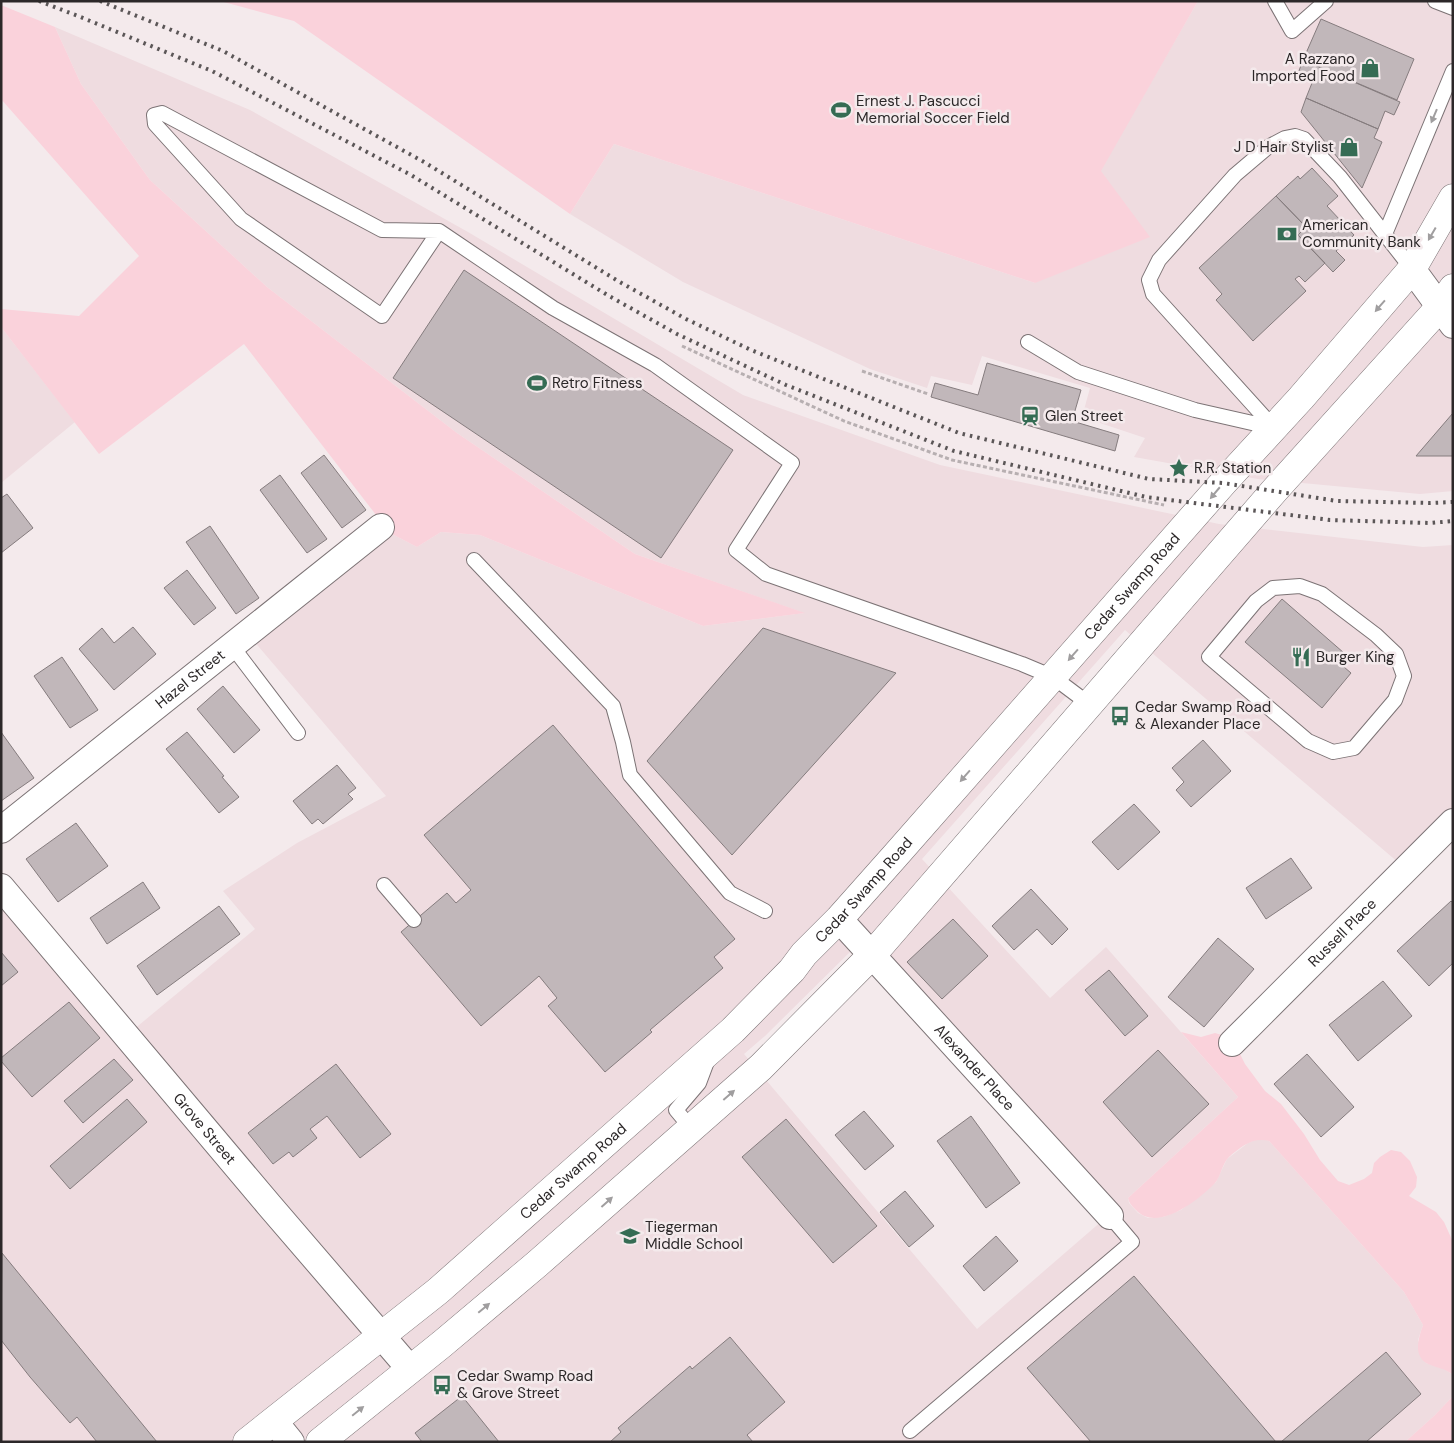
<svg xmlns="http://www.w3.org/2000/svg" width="1454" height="1443" viewBox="0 0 1454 1443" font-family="'DM Sans',sans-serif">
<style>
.built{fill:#efdce0;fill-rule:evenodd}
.green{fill:#fad2db}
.building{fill:#c1b7ba;stroke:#857c7e}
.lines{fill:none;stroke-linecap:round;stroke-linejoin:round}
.service-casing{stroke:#7c7375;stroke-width:16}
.minor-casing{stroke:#7c7375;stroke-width:28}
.secondary-casing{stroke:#7c7375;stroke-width:29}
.path{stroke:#b7afb1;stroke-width:3;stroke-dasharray:4 2.5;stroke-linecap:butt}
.service{stroke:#fff;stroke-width:14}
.minor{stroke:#fff;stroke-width:26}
.secondary{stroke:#fff;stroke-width:28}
.rail{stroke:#5b5657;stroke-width:4;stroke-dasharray:2.5 5;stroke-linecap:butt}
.oneway{fill:#a09e9f}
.labels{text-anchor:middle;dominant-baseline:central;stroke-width:5;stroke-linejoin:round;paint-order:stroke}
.poi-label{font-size:15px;fill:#2c2829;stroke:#f4eaec;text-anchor:start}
.street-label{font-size:15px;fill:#2c2829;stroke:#f4eaec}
</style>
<rect width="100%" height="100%" fill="#f4eaec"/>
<path class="built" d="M 1198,1 L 1453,1 L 1453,491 L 1420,494 L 1258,479 L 1134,457 L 1145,438 L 1082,417 L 1090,388 L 982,356 L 972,385 L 931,376 L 927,388 L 870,369 L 683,282 L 570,214 L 614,144 L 1035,283 Z
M 55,27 L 250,110 L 468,232 L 743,395 L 940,465 L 1219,524 L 1423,547 L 1453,545 L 1453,817 L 1406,869 L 1125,630 L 922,859 L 1050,998 L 1106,947 L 1238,1097 L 1128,1198 L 1129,1203 L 1138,1213 L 1148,1218 L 1163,1217 L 1181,1210 L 1216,1182 L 1227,1159 L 1248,1143 L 1260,1138 L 1269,1141 L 1404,1292 L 1423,1325 L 1418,1340 L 1426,1363 L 1443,1368 L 1453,1375 L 1453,1396 L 1435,1415 L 1405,1442 L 1,1442 L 1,876 L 133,1030 L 255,929 L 223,891 L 297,843 L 386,796 L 252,639 L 390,533 L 417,547 L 441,532 L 480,535 L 703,626 L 804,613 L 635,554 L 457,433 L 267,287 L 150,180 L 81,84 ZM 856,946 L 1103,1220 L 977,1329 L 744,1054 L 765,1036 Z
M 1,327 L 75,422 L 1,483 Z"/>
<path class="green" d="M 220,1 L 1198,1 L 1101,171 L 1150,237 L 1035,283 L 614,144 L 570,214 L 294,21 Z
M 1,5 L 55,27 L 81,84 L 150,180 L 267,287 L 457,433 L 635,554 L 805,613 L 703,626 L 480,535 L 441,532 L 417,547 L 390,533 L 244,344 L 99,454 L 1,327 L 1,309 L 79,316 L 139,256 L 1,99 Z
M 1181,1032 L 1201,1037 L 1215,1033 L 1225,1036 L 1239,1052 L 1245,1064 L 1265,1091 L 1281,1104 L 1304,1134 L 1320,1160 L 1338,1181 L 1349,1185 L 1364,1179 L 1372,1173 L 1374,1163 L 1380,1157 L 1391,1150 L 1401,1152 L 1410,1161 L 1417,1177 L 1416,1187 L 1409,1196 L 1436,1212 L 1444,1222 L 1453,1242 L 1453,1375 C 1445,1368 1437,1368 1428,1364 C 1412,1356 1419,1337 1423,1325 L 1404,1292 L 1269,1141 C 1253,1137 1242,1146 1229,1157 C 1222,1164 1221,1176 1215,1183 C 1199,1200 1157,1233 1136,1210 C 1132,1206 1129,1203 1128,1198 L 1238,1097 Z
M 1453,1396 L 1453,1442 L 1405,1442 L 1435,1415 Z"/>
<path class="building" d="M 1321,19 L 1414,59 L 1397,100 L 1303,60 Z
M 1303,60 L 1400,102 L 1394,115 L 1385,111 L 1378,129 L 1306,98 L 1312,83 L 1297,76 Z
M 1306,98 L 1378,129 L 1374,138 L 1382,142 L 1362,188 L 1301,112 Z
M 1312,168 L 1338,196 L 1327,206 L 1354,235 L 1336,251 L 1345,260 L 1333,272 L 1298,235 L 1306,227 L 1276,196 L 1298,176 L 1300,179 Z
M 1276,196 L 1306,227 L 1298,235 L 1325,263 L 1305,282 L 1299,276 L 1295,279 L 1306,291 L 1253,341 L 1216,300 L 1222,294 L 1199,268 Z
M 464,270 L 733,450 L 661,558 L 393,378 Z
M 987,363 L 1081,390 L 1072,421 L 1119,435 L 1115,451 L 931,397 L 935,383 L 978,395 Z
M 1453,413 L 1453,456 L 1416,456 Z
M 324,455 L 366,510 L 342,528 L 301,473 Z
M 280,475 L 327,539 L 307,553 L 260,490 Z
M 7,494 L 33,528 L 1,553 L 1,498 Z
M 210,526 L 259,598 L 236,614 L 186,542 Z
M 187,570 L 216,608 L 194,625 L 164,588 Z
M 1282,599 L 1344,653 L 1337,661 L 1351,673 L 1322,708 L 1245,642 Z
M 133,627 L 156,654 L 114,690 L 79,649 L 102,628 L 114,643 Z
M 763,628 L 896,673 L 732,855 L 647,761 Z
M 62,657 L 98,710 L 70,728 L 34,676 Z
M 223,686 L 260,730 L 234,753 L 197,709 Z
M 553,725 L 735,939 L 714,957 L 723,968 L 650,1030 L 652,1032 L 605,1072 L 548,1006 L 557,998 L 539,976 L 481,1026 L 401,932 L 447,893 L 456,903 L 471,890 L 424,835 Z
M 1,732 L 34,778 L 1,801 Z
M 187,732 L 224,776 L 222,777 L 239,797 L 219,813 L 166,749 Z
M 1203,740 L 1231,771 L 1191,807 L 1176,790 L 1184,782 L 1172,768 Z
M 337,765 L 356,788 L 348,794 L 353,799 L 323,824 L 318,819 L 312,824 L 293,801 Z
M 1134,804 L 1160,832 L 1118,870 L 1092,842 Z
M 76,823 L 108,866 L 58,902 L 26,859 Z
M 1291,858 L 1312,888 L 1266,919 L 1246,888 Z
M 143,882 L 160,908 L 107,944 L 90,918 Z
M 1031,889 L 1068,929 L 1052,945 L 1037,929 L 1014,950 L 992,926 Z
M 1451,901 L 1453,903 L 1453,963 L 1429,986 L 1397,951 Z
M 219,906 L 240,934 L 157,995 L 137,966 Z
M 953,919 L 988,956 L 942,999 L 907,962 Z
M 1218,938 L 1254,969 L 1204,1027 L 1168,997 Z
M 1,952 L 18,972 L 1,986 Z
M 1109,970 L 1148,1016 L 1125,1036 L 1085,990 Z
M 1383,981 L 1412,1016 L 1358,1061 L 1329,1025 Z
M 69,1002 L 100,1038 L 32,1097 L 1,1061 L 1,1058 Z
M 1158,1050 L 1209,1104 L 1152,1157 L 1103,1102 Z
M 1307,1054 L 1354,1107 L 1321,1137 L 1274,1084 Z
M 114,1059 L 133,1080 L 83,1123 L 64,1101 Z
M 336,1064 L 391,1134 L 360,1158 L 327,1116 L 310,1129 L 317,1138 L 293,1157 L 289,1152 L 273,1164 L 248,1133 Z
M 127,1099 L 147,1122 L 70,1189 L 50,1166 Z
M 864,1111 L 894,1146 L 865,1170 L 835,1135 Z
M 971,1116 L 1020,1183 L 986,1208 L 937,1141 Z
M 786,1119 L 877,1226 L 833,1263 L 742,1157 Z
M 905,1191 L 934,1226 L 909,1247 L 880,1212 Z
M 996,1236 L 1018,1261 L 984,1291 L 963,1266 Z
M 2,1253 L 157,1442 L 97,1442 L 77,1417 L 70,1423 L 30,1377 L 1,1340 Z
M 1134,1276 L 1276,1442 L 1091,1442 L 1027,1368 Z
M 730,1337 L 785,1402 L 747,1435 L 753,1442 L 610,1442 L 621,1432 L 618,1428 L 690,1366 L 692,1369 Z
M 1386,1352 L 1421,1394 L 1366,1442 L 1281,1442 Z
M 462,1396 L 499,1442 L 422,1442 L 415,1433 Z"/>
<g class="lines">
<defs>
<path id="service" d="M 1275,1 L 1292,31 L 1326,1
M 1435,1 L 1453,8
M 439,231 L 382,316 L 241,219 L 155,124 L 154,115 L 162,113 L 382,230 L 439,231 L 553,308 L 655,365 L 792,463 L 736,550 L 766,574 L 1022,664 L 1053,677 L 1089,704
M 1385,234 L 1453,71
M 1028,342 L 1078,372 L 1195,410 L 1274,428
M 1274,428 L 1153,294 L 1149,280 L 1159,260 L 1235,175 L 1268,147 L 1285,138 L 1295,136 L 1304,139 L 1340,177 L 1412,269
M 474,560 L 613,706 L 623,742 L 630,775 L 730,893 L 765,911
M 1300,586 L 1322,594 L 1376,635 L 1396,654 L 1404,676 L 1395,700 L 1354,748 L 1333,752 L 1308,741 L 1209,657 L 1256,601 L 1273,588 Z
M 232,646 L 298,733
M 384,885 L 414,920
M 691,1128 L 676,1110 L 699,1083 L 708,1059
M 910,1431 L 1132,1242 L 1110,1216"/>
<g id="minor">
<path d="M 1412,269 L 1453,325"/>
<path id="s1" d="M 1,830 L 381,527"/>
<path id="s2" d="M 1,887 L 269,1205 L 410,1369"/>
<path id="s3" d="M 839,919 L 1110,1216"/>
<path id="s4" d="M 1232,1043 L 1453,822"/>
<path d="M 274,1421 L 291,1442"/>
</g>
<g id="secondary">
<path id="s5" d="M 247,1442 L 438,1291 L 733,1030 L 792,970 L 804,954 L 839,919 L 895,856 L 1223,483 L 1301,398 L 1412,269 L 1453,198"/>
<path d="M 320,1442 L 442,1344 L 537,1264 L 761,1067 L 872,955 L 1274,491 L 1440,307 L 1453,288"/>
</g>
</defs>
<use href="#service" class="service-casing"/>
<use href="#minor" class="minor-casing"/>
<use href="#secondary" class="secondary-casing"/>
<path class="path" d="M 682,346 L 844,421 L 952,460 L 1164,505
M 862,371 L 928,394"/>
<use href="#service" class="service"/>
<use href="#minor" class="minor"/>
<use href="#secondary" class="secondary"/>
<path class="rail" d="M 39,1 L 78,16 L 212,71 L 411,175 L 609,296 L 677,334 L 786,385 L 954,451 L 1146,497 L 1330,520 L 1430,523 L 1453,521
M 100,1 L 223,51 L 424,162 L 618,281 L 686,319 L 751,350 L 959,433 L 1149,479 L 1223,483 L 1337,501 L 1430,503 L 1453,502"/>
</g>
<defs><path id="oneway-solid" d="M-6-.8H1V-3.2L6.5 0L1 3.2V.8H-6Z" transform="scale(1.25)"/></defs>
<g class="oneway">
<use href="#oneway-solid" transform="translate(1434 116) rotate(113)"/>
<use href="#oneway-solid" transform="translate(1432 234) rotate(120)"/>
<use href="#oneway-solid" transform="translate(1380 306) rotate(131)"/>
<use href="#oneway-solid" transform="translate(1215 493) rotate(130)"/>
<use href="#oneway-solid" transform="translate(1073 655) rotate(131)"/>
<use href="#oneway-solid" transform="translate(965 776) rotate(131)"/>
<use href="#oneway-solid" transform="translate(729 1095) rotate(-41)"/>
<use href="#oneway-solid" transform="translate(607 1202) rotate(-42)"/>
<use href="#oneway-solid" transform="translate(484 1308) rotate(-40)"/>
<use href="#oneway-solid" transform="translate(358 1411) rotate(-39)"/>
</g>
<defs>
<symbol id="shop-bare" viewBox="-9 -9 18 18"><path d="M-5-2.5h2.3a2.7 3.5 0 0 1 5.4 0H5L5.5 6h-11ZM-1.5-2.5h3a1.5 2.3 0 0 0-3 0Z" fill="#356c54" stroke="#f4eaec" stroke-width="2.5" paint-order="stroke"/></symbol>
<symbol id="stadium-bare" viewBox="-9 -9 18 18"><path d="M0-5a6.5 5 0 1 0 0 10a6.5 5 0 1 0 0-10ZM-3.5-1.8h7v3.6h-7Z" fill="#356c54" stroke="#f4eaec" stroke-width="2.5" paint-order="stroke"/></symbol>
<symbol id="bank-bare" viewBox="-9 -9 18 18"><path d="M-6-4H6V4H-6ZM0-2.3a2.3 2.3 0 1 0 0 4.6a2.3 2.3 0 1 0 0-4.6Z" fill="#356c54" stroke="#f4eaec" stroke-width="2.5" paint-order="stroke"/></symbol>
<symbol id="station-bare" viewBox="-9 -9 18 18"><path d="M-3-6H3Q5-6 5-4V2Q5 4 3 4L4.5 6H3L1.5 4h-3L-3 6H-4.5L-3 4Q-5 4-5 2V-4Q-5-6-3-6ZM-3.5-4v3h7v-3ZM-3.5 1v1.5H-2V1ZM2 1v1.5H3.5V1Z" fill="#356c54" stroke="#f4eaec" stroke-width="2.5" paint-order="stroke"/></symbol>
<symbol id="sight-bare" viewBox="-9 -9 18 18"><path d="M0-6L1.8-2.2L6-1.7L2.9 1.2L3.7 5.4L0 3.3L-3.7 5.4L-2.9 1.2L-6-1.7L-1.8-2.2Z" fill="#356c54" stroke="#f4eaec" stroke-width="2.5" paint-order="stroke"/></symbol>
<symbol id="restaurant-bare" viewBox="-9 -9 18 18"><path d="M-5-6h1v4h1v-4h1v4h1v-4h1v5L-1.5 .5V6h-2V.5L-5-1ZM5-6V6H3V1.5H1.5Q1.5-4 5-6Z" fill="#356c54" stroke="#f4eaec" stroke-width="2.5" paint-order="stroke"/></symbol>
<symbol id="bus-bare" viewBox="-9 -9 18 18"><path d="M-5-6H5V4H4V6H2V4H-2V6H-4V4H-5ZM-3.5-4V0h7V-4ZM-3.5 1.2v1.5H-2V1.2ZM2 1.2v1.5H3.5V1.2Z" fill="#356c54" stroke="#f4eaec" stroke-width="2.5" paint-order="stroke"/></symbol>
<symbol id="school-bare" viewBox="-9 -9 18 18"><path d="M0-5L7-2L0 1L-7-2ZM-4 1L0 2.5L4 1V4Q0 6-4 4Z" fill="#356c54" stroke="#f4eaec" stroke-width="2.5" paint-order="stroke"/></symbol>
</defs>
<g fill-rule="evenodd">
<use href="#shop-bare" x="1356" y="54" width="28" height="28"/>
<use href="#stadium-bare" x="827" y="96" width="28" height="28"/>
<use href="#shop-bare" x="1335" y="133" width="28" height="28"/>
<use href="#bank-bare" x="1273" y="220" width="28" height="28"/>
<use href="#stadium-bare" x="523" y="369" width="28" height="28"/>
<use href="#station-bare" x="1016" y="402" width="28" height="28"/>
<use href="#sight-bare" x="1165" y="454" width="28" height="28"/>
<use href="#restaurant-bare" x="1287" y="643" width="28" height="28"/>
<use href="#bus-bare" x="1106" y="702" width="28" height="28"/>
<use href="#school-bare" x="616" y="1222" width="28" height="28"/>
<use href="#bus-bare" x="428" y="1371" width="28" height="28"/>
</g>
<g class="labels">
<g class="poi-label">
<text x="1355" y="59" text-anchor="end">A Razzano<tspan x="1355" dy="17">Imported Food</tspan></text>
<text x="856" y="101">Ernest J. Pascucci<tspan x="856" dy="17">Memorial Soccer Field</tspan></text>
<text x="1334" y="147" text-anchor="end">J D Hair Stylist</text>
<text x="1302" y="225">American<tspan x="1302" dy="17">Community Bank</tspan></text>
<text x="552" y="383">Retro Fitness</text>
<text x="1045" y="416">Glen Street</text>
<text x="1194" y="468">R.R. Station</text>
<text x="1316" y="657">Burger King</text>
<text x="1135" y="707">Cedar Swamp Road<tspan x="1135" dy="17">&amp; Alexander Place</tspan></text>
<text x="645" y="1227">Tiegerman<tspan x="645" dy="17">Middle School</tspan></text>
<text x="457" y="1376">Cedar Swamp Road<tspan x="457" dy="17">&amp; Grove Street</tspan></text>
</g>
<g class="street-label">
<text stroke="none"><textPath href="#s5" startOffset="1234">Cedar Swamp Road</textPath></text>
<text stroke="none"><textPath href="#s1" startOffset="242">Hazel Street</textPath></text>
<text stroke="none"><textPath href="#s5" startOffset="829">Cedar Swamp Road</textPath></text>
<text stroke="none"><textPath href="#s4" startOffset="156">Russell Place</textPath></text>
<text stroke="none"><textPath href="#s3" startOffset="201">Alexander Place</textPath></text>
<text stroke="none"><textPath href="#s2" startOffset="316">Grove Street</textPath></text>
<text stroke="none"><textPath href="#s5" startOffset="424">Cedar Swamp Road</textPath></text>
</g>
</g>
<rect width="1454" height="1443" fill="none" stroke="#2c2829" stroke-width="5"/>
</svg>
